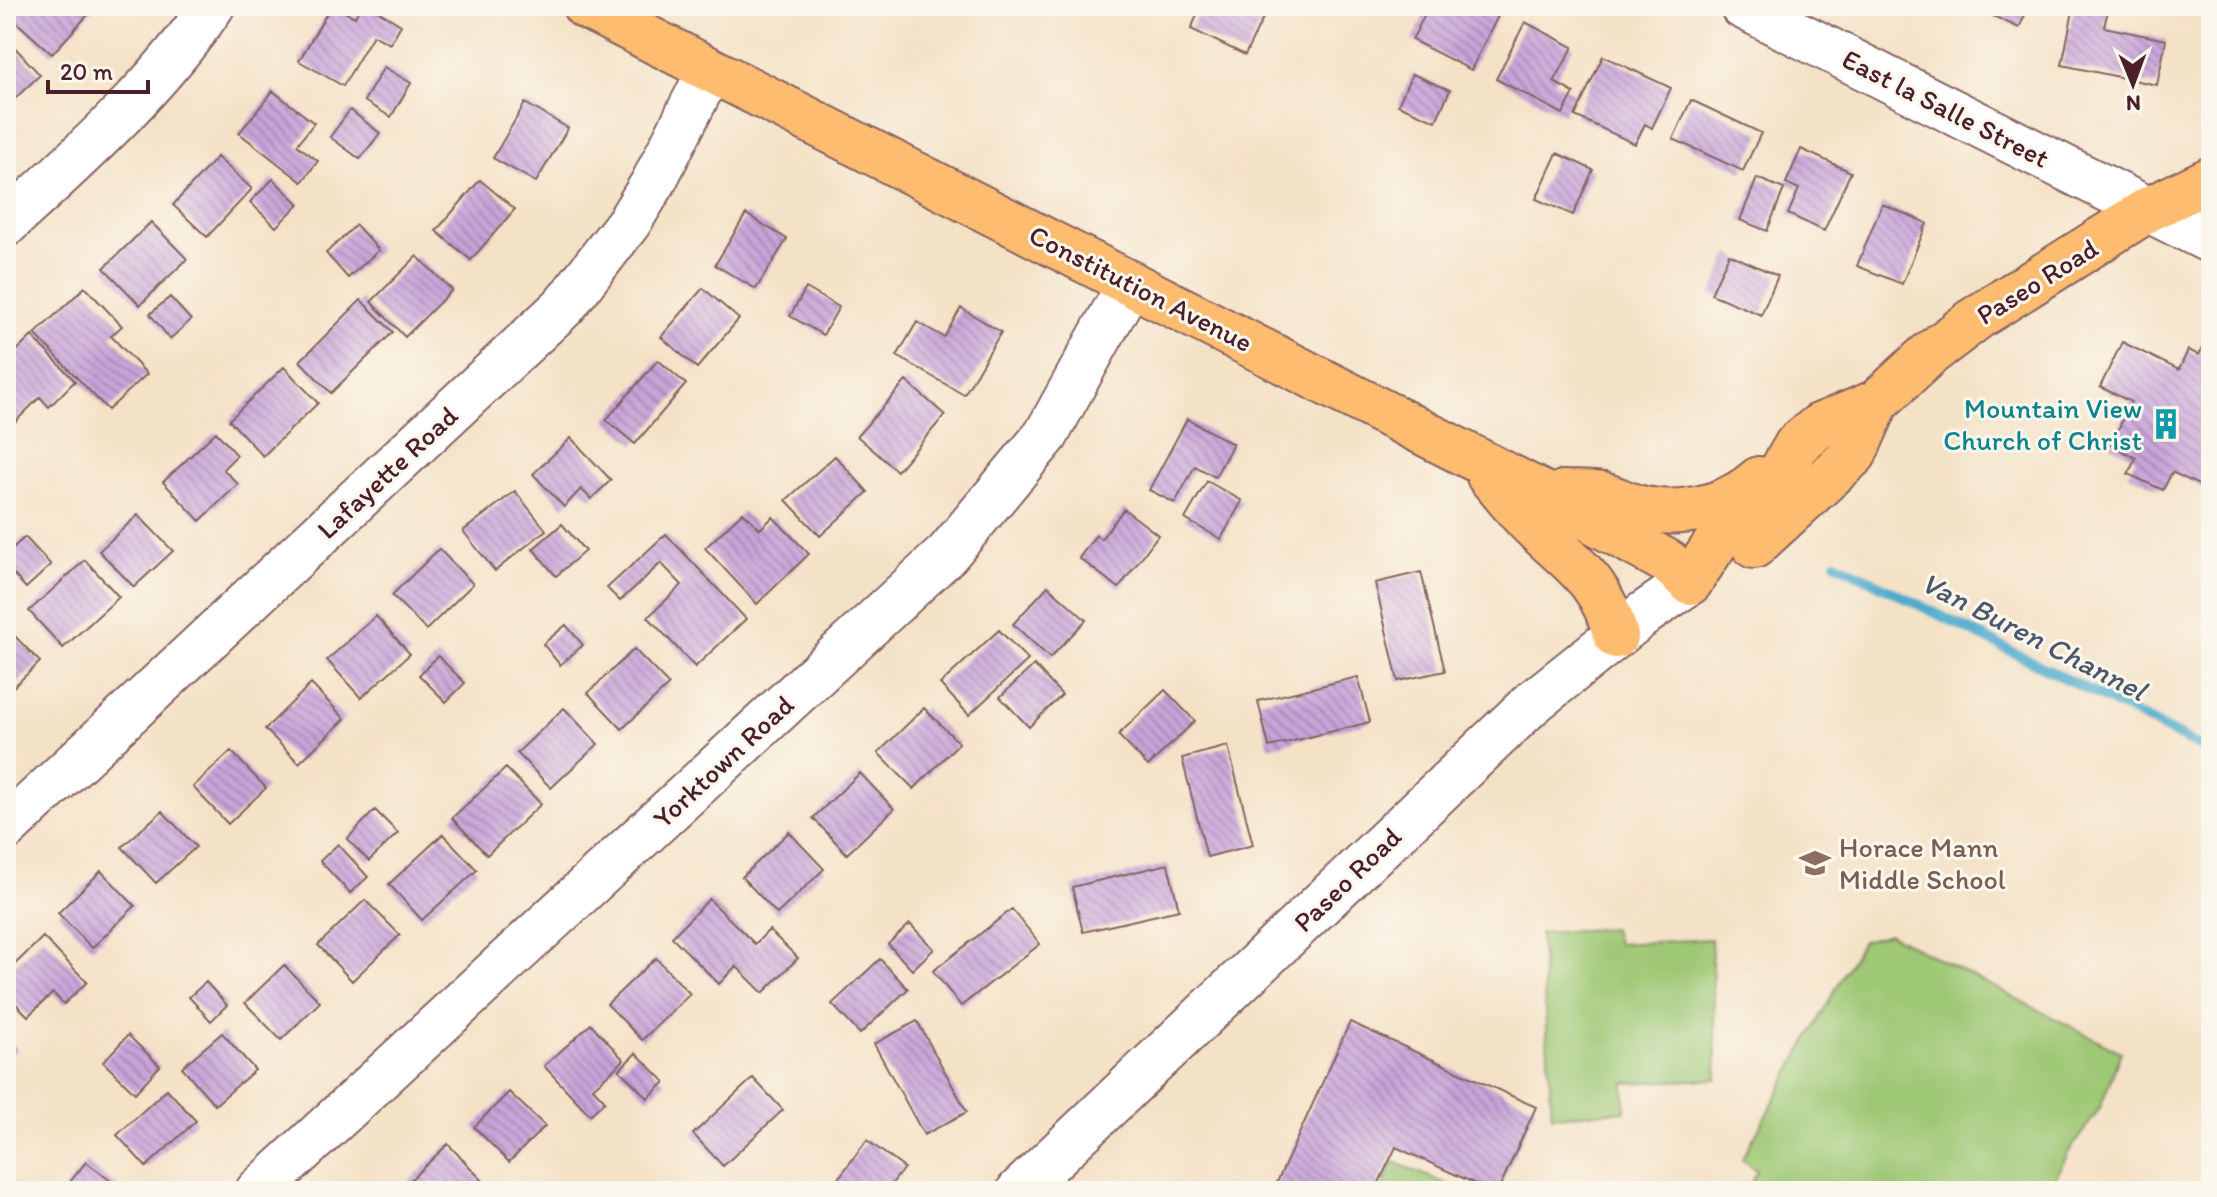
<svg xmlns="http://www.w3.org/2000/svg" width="2217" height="1197" viewBox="0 0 2217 1197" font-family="Itim,sans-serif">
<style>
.park{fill:#9ec875;stroke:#747450;stroke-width:2}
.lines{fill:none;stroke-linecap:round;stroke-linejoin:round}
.stream{stroke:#4faccd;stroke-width:10}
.building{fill:url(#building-back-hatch)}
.minor-casing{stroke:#866362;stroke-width:48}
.major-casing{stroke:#866362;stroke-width:48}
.minor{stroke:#fff;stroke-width:44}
.major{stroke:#fdbc6f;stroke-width:44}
.labels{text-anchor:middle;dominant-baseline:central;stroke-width:6;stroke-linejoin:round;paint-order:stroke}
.street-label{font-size:28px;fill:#4a1f2b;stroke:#fbf7ec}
.culture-label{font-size:28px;fill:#0d838f;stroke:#fbf7ec;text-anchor:end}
.education-label{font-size:28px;fill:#785e54;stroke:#fbf7ec;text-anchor:start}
.water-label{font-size:30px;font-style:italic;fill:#4c576c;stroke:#fbf7ec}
</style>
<defs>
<pattern id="building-back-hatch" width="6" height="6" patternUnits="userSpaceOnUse" patternTransform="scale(2)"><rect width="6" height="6" fill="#c7a4d9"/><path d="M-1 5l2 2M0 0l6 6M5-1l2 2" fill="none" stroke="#a485b0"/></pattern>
</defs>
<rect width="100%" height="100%" fill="#fbf7ec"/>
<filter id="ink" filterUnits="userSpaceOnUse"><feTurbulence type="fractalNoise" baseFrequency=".0125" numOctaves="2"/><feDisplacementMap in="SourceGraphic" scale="16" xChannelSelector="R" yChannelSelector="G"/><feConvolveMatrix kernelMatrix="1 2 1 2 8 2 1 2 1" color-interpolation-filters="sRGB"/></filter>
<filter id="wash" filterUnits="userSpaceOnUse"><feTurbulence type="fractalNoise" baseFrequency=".006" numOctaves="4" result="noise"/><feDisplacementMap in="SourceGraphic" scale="32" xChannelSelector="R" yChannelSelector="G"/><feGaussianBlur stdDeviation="1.8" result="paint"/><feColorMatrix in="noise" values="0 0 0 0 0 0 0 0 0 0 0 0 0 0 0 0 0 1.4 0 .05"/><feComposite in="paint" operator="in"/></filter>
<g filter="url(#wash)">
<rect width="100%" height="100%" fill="#f4e2c7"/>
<path class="park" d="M 1613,928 L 1617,944 L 1711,939 L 1717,1079 L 1624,1083 L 1625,1111 L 1552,1116 L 1540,933 Z
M 1889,934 L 2121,1052 L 2100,1108 L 2068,1153 L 2049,1191 L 1747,1191 L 1757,1171 L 1742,1159 L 1862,941 Z
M 1394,1162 L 1463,1191 L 1380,1191 Z"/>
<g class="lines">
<path class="stream" d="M 1836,563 L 2211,752"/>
</g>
<g id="blocks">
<path class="building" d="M 6,6 L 96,6 L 52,54 L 6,13 Z
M 331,6 L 355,17 L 361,6 L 370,6 L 401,25 L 390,44 L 373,35 L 343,86 L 299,61 Z
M 1201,6 L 1258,6 L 1267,10 L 1245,55 L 1191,29 Z
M 1429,6 L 1502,8 L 1471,70 L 1412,40 Z
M 1972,6 L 2029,6 L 2019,28 Z
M 2074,6 L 2109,6 L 2104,27 L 2166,40 L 2157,85 L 2062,65 Z
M 1525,22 L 1573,47 L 1554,82 L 1574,93 L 1563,114 L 1496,79 Z
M 9,41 L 40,75 L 6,107 L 6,44 Z
M 1603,56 L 1671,88 L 1652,128 L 1645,124 L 1635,144 L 1575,116 Z
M 384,67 L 411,83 L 391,117 L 364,101 Z
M 1412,74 L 1450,90 L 1436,121 L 1398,105 Z
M 273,91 L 314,123 L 297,145 L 318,161 L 302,182 L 239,133 Z
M 1691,100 L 1761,133 L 1743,171 L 1673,139 Z
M 525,103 L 568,128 L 536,182 L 493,158 Z
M 350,110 L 380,133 L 360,159 L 330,137 Z
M 1801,149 L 1851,172 L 1824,231 L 1788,214 L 1799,189 L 1786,183 Z
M 1557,153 L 1593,170 L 1573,215 L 1536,199 Z
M 217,157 L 252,189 L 207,237 L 173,205 Z
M 1757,178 L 1784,189 L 1767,231 L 1740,220 Z
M 273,179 L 299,204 L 276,227 L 250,202 Z
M 480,180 L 515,209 L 471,260 L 436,231 Z
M 1882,204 L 1927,223 L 1902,284 L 1857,266 Z
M 746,214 L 787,239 L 756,289 L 715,265 Z
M 151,222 L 187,259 L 140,305 L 104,268 Z
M 356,225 L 379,250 L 348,278 L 326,253 Z
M 1729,254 L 1778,276 L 1761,315 L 1711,294 Z
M 417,256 L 452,290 L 405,337 L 371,302 Z
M 85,287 L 122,326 L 111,336 L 147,374 L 108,410 L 35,334 Z
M 703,288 L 739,319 L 697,368 L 661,337 Z
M 806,288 L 839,307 L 823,335 L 790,316 Z
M 170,297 L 191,320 L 170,339 L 150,314 Z
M 361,300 L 393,332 L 331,393 L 300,361 Z
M 961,308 L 1001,332 L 964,395 L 897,356 L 917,322 L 944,337 Z
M 32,336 L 75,381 L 49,407 L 40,397 L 12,425 L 6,419 L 6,361 Z
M 2122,342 L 2179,370 L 2188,350 L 2199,355 L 2204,345 L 2211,348 L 2211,491 L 2172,472 L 2163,490 L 2128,474 L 2136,458 L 2111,445 L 2131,402 L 2100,387 Z
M 658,360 L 686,384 L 635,444 L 606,420 Z
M 284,367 L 318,403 L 263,456 L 229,420 Z
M 906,381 L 945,415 L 897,471 L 857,436 Z
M 1187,419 L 1233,444 L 1215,477 L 1195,466 L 1175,503 L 1149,490 Z
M 216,432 L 237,455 L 223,469 L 238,484 L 200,521 L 163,482 Z
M 571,438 L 611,480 L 591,499 L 581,489 L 564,507 L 533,474 Z
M 835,456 L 868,492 L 820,536 L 786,500 Z
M 1207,481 L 1242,501 L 1221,539 L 1185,519 Z
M 515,491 L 546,530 L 495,571 L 463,531 Z
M 1124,509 L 1158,535 L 1119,588 L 1079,558 L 1096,535 L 1101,539 Z
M 743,512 L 760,529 L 773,517 L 809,554 L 757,604 L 705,548 Z
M 138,515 L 173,551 L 134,587 L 99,551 Z
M 562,524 L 585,551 L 556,576 L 533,549 Z
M 666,534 L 746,619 L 695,667 L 648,617 L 682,585 L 661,563 L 620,601 L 607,588 Z
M 25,537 L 51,565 L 26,588 L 6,566 L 6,554 Z
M 439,549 L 473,584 L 426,630 L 392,595 Z
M 85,560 L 119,597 L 63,648 L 29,611 Z
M 1421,572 L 1445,671 L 1398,681 L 1375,583 Z
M 1048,586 L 1086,620 L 1050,658 L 1013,624 Z
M 376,616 L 410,654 L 361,698 L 327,660 Z
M 566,625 L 583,645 L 560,665 L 543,644 Z
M 6,627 L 40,662 L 6,694 Z
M 999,630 L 1028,660 L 969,715 L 940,684 Z
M 634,649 L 669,685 L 622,729 L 588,693 Z
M 438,656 L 465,683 L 446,702 L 419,675 Z
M 1034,665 L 1062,695 L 1029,727 L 1000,697 Z
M 1358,677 L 1370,722 L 1269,747 L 1258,701 Z
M 311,684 L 345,719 L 299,763 L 265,729 Z
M 1165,690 L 1195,721 L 1148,766 L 1118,735 Z
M 564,708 L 598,744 L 551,788 L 517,753 Z
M 924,708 L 959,743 L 914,789 L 878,753 Z
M 1228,746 L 1253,845 L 1207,857 L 1182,758 Z
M 231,751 L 266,788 L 228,824 L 193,787 Z
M 506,768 L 541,804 L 487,855 L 452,818 Z
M 860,773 L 894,809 L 847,854 L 813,818 Z
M 375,810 L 398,833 L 369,861 L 347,839 Z
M 162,811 L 196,847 L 156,883 L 122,847 Z
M 789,832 L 824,869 L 777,914 L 742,877 Z
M 443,834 L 477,870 L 422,920 L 389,884 Z
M 338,844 L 368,877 L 350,893 L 320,861 Z
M 1168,864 L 1179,910 L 1083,932 L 1072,887 Z
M 101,871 L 135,906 L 92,948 L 58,913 Z
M 709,899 L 755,944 L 769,930 L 798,958 L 763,993 L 736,966 L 719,984 L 672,937 Z
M 365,900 L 400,935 L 352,981 L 318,945 Z
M 1012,909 L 1040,944 L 961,1006 L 933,971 Z
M 910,924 L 934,949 L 912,970 L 888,944 Z
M 43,937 L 87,982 L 64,1004 L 53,993 L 28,1016 L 6,994 L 6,973 Z
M 656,958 L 690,994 L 642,1040 L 607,1004 Z
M 880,959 L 908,989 L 860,1034 L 832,1004 Z
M 284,965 L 320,1002 L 281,1040 L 245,1003 Z
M 206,982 L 227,1005 L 211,1021 L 189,997 Z
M 917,1021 L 967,1112 L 924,1135 L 874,1044 Z
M 1350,1022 L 1536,1107 L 1498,1191 L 1491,1191 L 1396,1147 L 1375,1191 L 1273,1191 Z
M 591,1024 L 624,1060 L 593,1088 L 605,1101 L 590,1115 L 544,1066 Z
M 222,1033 L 255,1070 L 215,1105 L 182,1067 Z
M 128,1035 L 160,1066 L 135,1093 L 103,1062 Z
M 6,1038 L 17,1049 L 6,1060 Z
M 636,1053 L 665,1082 L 648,1098 L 619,1070 Z
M 753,1078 L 783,1110 L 723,1166 L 693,1134 Z
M 167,1089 L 196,1121 L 146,1167 L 117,1135 Z
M 509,1092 L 545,1126 L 509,1162 L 474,1127 Z
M 867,1140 L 904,1168 L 886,1191 L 829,1191 Z
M 448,1144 L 483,1181 L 472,1191 L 403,1191 L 401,1189 Z
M 86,1162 L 124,1191 L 63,1191 Z"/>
</g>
</g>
<g filter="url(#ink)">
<use href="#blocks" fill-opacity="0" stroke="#866362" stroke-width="2"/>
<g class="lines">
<defs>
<path id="minor" d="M 1742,6 L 2211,241
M 6,224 C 80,156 155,90 212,6
M 6,828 L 564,306 L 629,222 L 653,183 L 710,70
M 258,1191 L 947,554 L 1046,435 L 1130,283
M 1019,1191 L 1532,703 L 1645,613 L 1690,582"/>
<path id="major" d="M 585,6 L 1540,492 L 1668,562 L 1690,582
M 1489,476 C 1504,493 1518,512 1535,528 C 1574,566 1601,579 1616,636
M 1563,493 C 1576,494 1593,492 1606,496 C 1616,499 1626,504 1636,507 C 1678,518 1727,508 1759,479
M 1754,546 L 1854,454 L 1877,402
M 1690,582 L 1721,535 L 1766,497 L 1797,444 L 1819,426 L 1877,402 L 1928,355 L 1978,317 L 2149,209 L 2211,179"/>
</defs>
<use href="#minor" class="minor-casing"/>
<use href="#major" class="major-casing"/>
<use href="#minor" class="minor"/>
<use href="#major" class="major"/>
</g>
</g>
<defs>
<symbol id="building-bare" viewBox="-9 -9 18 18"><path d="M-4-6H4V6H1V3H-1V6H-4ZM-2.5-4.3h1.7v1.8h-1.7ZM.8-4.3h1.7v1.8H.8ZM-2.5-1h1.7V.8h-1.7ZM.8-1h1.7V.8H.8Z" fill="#0f9aa8" stroke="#fbf7ec" stroke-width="2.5" paint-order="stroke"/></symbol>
<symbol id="school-bare" viewBox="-9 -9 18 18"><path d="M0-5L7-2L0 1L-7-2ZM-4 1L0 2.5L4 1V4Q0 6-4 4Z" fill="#8d6e63" stroke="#fbf7ec" stroke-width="2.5" paint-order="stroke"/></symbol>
</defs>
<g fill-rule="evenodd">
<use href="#building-bare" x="2144" y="402" width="44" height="44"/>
<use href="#school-bare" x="1793" y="841" width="44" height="44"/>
</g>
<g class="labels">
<g class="street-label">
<text transform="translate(1946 108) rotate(27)">East la Salle Street</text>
<text transform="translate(2037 281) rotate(-32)">Paseo Road</text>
<text transform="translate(1141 288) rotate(27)">Constitution Avenue</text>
<text transform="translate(387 472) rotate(-43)">Lafayette Road</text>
<text transform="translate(723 761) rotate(-43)">Yorktown Road</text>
<text transform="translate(1347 879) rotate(-44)">Paseo Road</text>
</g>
<g class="culture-label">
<text x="2142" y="408">Mountain View<tspan x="2142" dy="32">Church of Christ</tspan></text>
</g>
<g class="education-label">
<text x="1839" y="847">Horace Mann<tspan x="1839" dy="32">Middle School</tspan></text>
</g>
<g class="water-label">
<text transform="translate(2034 636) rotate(27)">Van Buren Channel</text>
</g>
</g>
<rect width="2217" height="1197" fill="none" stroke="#fbf7ec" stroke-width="32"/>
<g transform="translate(2133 84) rotate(179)" stroke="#fbf7ec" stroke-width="6" paint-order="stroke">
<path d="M0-6L14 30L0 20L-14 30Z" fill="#4a1f2b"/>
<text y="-12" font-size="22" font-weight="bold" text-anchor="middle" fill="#4a1f2b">N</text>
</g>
<path d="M48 80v12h100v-12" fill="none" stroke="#4a1f2b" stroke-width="4"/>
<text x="60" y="80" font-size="24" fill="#4a1f2b" stroke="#fbf7ec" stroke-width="6" paint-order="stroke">20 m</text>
</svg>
